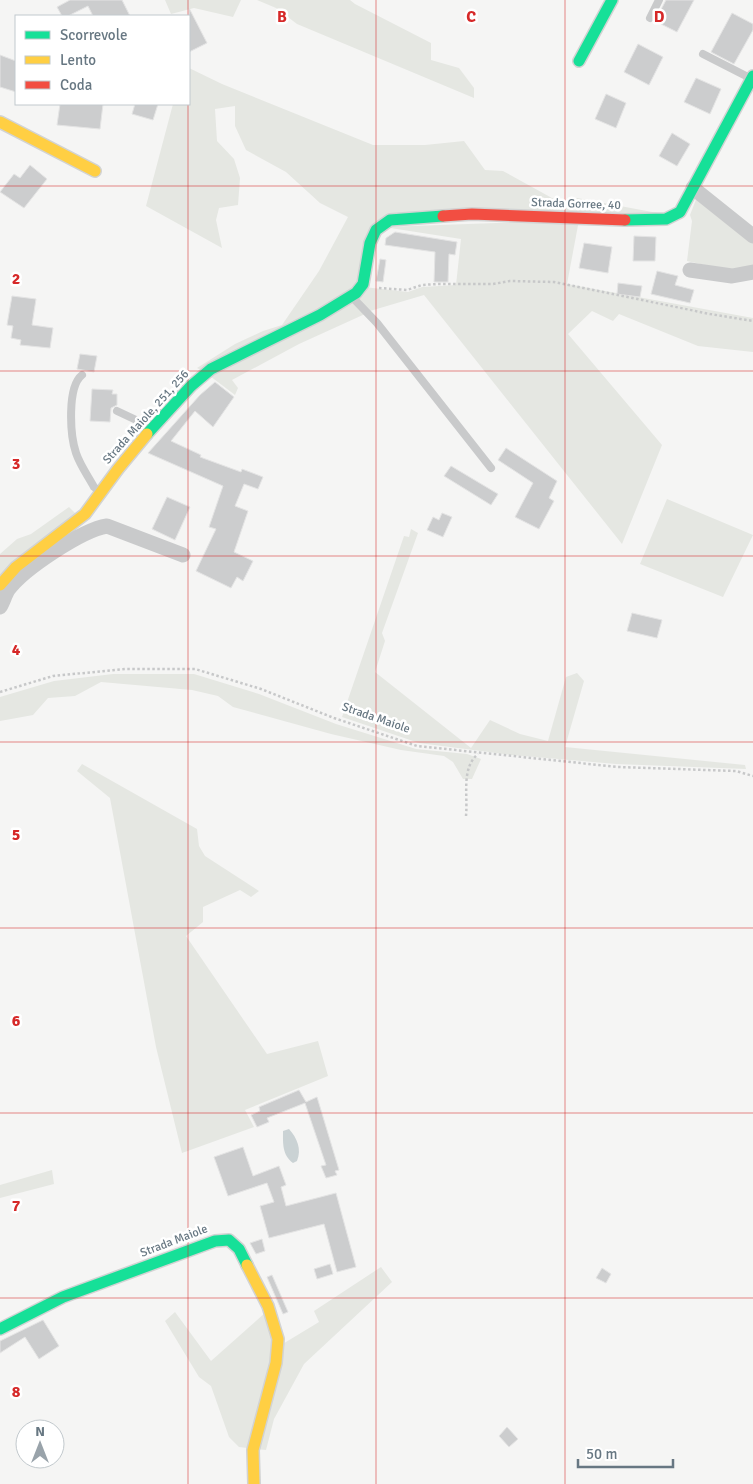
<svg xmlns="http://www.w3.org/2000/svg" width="753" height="1484" viewBox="0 0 753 1484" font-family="Signika,sans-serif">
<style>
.green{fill:#e5e7e2}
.water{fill:#cad2d4}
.building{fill:#cccdce;stroke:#e4e4e4}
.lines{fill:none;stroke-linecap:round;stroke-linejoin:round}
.fast-casing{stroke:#d2d3d3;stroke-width:14}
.slow-casing{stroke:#d2d3d3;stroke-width:14}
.jam-casing{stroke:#d2d3d3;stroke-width:14}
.path{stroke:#c7c8c9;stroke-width:2.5;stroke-dasharray:2.5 2.5;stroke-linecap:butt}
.lane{stroke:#c9cacb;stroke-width:8}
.street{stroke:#c9cacb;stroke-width:15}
.fast{stroke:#16e098;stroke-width:11}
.slow{stroke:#ffcf43;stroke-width:11}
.jam{stroke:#f24e42;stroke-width:11}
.grid{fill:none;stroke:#d62828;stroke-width:1;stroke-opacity:0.55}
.labels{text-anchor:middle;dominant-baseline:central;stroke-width:5;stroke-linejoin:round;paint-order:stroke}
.street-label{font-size:12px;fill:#677782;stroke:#fff}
.grid-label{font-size:16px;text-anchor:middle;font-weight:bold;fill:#d62828;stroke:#fff;stroke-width:5;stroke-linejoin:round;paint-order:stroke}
</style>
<rect width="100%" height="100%" fill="#f5f5f4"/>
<path class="green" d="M 165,0 L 241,0 L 233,17 L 194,8 L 171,14 Z
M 257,0 L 350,0 L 355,4 L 431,43 L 431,60 L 459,68 L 474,88 L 474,98 L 297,24 L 276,8 Z
M 189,68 L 222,84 L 373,145 L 425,145 L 464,141 L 485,170 L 503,171 L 561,203 L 577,198 L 663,214 L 659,216 C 639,217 619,218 599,217 C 552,215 409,200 375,226 C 352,243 370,277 350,294 C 344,300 335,303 327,308 C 287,331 240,344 203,371 L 197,368 L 235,344 L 263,331 L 282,325 L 319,271 L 348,217 L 320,203 L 286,172 L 246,150 L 235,126 L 235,106 L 215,109 L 217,141 L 234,159 L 240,178 L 238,205 L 219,208 L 216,220 L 222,248 L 146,206 L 173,104 L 189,104 Z
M 697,197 L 753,241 L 753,265 L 736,272 L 687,261 L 692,221 L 690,215 Z
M 579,220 L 567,284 L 753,318 L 753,352 L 698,346 L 619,314 L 613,321 L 592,311 L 568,334 L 662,445 L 622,544 L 424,295 L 370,311 L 355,297 L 364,287 L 408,292 L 422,287 L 456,285 L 461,239 L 384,227 Z
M 352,300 L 365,314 L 299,344 L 232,380 L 238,388 L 235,395 L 210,376 Z
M 667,499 L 753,535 L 723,597 L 640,564 Z
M 69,507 L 76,514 L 0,579 L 0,554 L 17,539 L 31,534 Z
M 411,529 L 418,533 L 382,633 L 385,641 L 375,672 L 471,748 L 490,720 L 520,734 L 548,741 L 566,677 L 577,673 L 584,681 L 565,747 L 745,765 L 746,769 L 616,764 L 512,755 L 419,743 L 342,717 L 404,536 L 409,537 Z
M 113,674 L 194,674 L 259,694 L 336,724 L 416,749 L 467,754 L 481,759 L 472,779 L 463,779 L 453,762 L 444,756 L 401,750 L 331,734 L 233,707 L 218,696 L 192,690 L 101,682 L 75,696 L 48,698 L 33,715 L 0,721 L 0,697 L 54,681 Z
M 82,764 L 197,829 L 199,846 L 205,856 L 259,891 L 251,897 L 240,890 L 203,907 L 203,922 L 186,936 L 267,1054 L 318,1041 L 328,1076 L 245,1110 L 254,1127 L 182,1153 L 156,1047 L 110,798 L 77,771 Z
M 52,1170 L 54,1184 L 0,1198 L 0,1185 Z
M 381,1267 L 392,1282 L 304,1364 L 274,1419 L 266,1450 L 239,1447 L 229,1437 L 211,1386 L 199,1377 L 165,1321 L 175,1312 L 211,1361 L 266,1312 L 281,1345 L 319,1322 L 314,1311 Z"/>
<path class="water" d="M 289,1129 C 297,1138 302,1149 297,1161 L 293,1163 C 282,1155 283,1143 283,1131 Z"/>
<path class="building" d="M 70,0 L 122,0 L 130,16 L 93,16 L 88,6 L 68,16 L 62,16 L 57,7 Z
M 666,0 L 694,0 L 677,32 L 655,21 Z
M 189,8 L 207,43 L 189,52 Z
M 732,13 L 753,24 L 753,30 L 734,64 L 711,52 Z
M 638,44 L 663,57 L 649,85 L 624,72 Z
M 0,55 L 16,61 L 16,92 L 0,87 Z
M 696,78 L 721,89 L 710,114 L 684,102 Z
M 606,94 L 626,103 L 616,128 L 595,119 Z
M 60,104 L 103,104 L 100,129 L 57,125 Z
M 135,104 L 158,104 L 153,120 L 132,114 Z
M 672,133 L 690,144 L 677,166 L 659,156 Z
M 30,165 L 47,179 L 24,208 L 0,192 L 14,174 L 20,178 Z
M 395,232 L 457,242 L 455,255 L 449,254 L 448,282 L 434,282 L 435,252 L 385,245 L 386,238 Z
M 634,236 L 656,237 L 655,261 L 633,261 Z
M 584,243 L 612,247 L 608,273 L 579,268 Z
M 380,259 L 386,260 L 383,282 L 376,281 Z
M 657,271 L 678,276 L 675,285 L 694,290 L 690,303 L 651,294 Z
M 618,283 L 642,286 L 640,297 L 617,294 Z
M 12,296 L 36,299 L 32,325 L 53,328 L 50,348 L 20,345 L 21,340 L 11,338 L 13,326 L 7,325 Z
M 80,354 L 97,356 L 94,372 L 77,369 Z
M 215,382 L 234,397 L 213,427 L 195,411 L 171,441 L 201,455 L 200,457 L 241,472 L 242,469 L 263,477 L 258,489 L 244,484 L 235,506 L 248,511 L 234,552 L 253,561 L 243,581 L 237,577 L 231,588 L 196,571 L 216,529 L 209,527 L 223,486 L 148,453 L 200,395 Z
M 92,389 L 113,390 L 112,394 L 117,394 L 117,405 L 111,408 L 110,422 L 90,421 Z
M 506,448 L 557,481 L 549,498 L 554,501 L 539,529 L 515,517 L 533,483 L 498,460 Z
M 451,466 L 498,494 L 491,505 L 444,476 Z
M 167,497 L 190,507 L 175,540 L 152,529 Z
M 442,513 L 452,517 L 443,537 L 427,530 L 433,517 L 439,520 Z
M 632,613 L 662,620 L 657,638 L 627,631 Z
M 299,1090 L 306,1102 L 317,1097 L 339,1170 L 335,1171 L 337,1175 L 326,1178 L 321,1166 L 326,1165 L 305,1103 L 267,1118 L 269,1122 L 257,1127 L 251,1115 L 260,1111 L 259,1107 Z
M 243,1147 L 253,1176 L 279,1166 L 286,1185 L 281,1187 L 286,1206 L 336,1193 L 356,1267 L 337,1272 L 324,1224 L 269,1238 L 260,1206 L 274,1202 L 267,1183 L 228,1196 L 214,1157 Z
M 262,1239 L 265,1251 L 256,1254 L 250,1243 Z
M 330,1264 L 333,1274 L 317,1279 L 314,1269 Z
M 602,1268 L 611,1274 L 606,1283 L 596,1278 Z
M 272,1275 L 288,1312 L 283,1314 L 267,1277 Z
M 43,1320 L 59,1346 L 39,1359 L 25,1337 L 0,1353 L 0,1341 Z
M 507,1427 L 518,1439 L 509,1447 L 499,1436 Z"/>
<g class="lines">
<defs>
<path id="fast" d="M 579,61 L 612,0
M 625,220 L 666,219 L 680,212 L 753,76
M 147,434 L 191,386 L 211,369 L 320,315 L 356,293 L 363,284 L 370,243 L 376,230 L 390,220 L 443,216
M 0,1329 L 63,1297 L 215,1241 L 229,1240 L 239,1249 L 247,1265"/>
<path id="slow" d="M 0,122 L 95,171
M 0,585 L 16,567 L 85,514 L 118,469 L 147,434
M 247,1265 L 268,1306 L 278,1339 L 276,1363 L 253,1450 L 254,1484"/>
<path id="jam" d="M 443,216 L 472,214 L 625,220"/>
</defs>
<use href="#fast" class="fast-casing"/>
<use href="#slow" class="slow-casing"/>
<use href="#jam" class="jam-casing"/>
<path class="path" d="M 379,288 L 407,290 L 422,285 L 438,284 L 493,284 L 510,281 L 554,282 L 710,314 L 753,321
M 0,692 L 53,676 L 125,669 L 195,669 L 261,689 L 334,718 L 417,746 L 618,767 L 736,771 L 753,776
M 466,816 C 468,795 461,768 478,754"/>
<path class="lane" d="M 650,18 L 659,0
M 703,54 L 750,78
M 353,298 L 377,323 L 491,468
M 82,375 C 67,387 70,435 76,453 C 80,465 88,476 94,487 L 99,491
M 117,411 L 151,427"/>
<path class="street" d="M 693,188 L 753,236
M 690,270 L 732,276 L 753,272
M 0,607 C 3,602 5,595 8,590 C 23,569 82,530 107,526 L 183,555"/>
<use href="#fast" class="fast"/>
<use href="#slow" class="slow"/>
<use href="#jam" class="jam"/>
</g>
<path class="grid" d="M 188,0 L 188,16M 376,0 L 376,1484M 565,0 L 565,1484M 188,104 L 188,1484M 0,186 L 753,186M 0,371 L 753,371M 0,556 L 753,556M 0,742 L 753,742M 0,928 L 753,928M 0,1113 L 753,1113M 0,1298 L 753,1298"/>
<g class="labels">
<g class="street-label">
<text transform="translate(576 204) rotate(2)">Strada Gorree, 40</text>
<text transform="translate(146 417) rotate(-48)">Strada Maiole, 251, 256</text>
<text transform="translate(376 718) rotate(19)">Strada Maiole</text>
<text transform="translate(174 1241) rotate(-21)">Strada Maiole</text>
</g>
</g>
<g class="grid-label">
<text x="282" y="22">B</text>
<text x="471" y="22">C</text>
<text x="659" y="22">D</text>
<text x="16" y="284">2</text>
<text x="16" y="469">3</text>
<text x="16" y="655">4</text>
<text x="16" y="840">5</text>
<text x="16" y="1026">6</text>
<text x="16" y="1211">7</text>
<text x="16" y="1397">8</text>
</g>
<rect x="15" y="15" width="175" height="90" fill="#ffffff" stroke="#c2c9cd"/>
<rect x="25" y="31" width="25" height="8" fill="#16e098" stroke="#c2c9cd"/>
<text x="60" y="40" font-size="15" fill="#677782">Scorrevole</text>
<rect x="25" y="56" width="25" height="8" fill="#ffcf43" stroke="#c2c9cd"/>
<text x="60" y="65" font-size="15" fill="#677782">Lento</text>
<rect x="25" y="81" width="25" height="8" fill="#f24e42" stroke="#c2c9cd"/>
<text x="60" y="90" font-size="15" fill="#677782">Coda</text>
<g transform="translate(40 1444)"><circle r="24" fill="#ffffff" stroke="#c2c9cd"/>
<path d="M0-4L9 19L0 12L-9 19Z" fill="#99a3aa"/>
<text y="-8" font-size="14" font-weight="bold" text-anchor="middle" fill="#677782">N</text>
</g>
<path d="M578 1459v8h95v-8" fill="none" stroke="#677782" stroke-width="2.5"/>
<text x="586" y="1459" font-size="15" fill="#677782" stroke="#ffffff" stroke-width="4" paint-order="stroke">50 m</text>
</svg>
